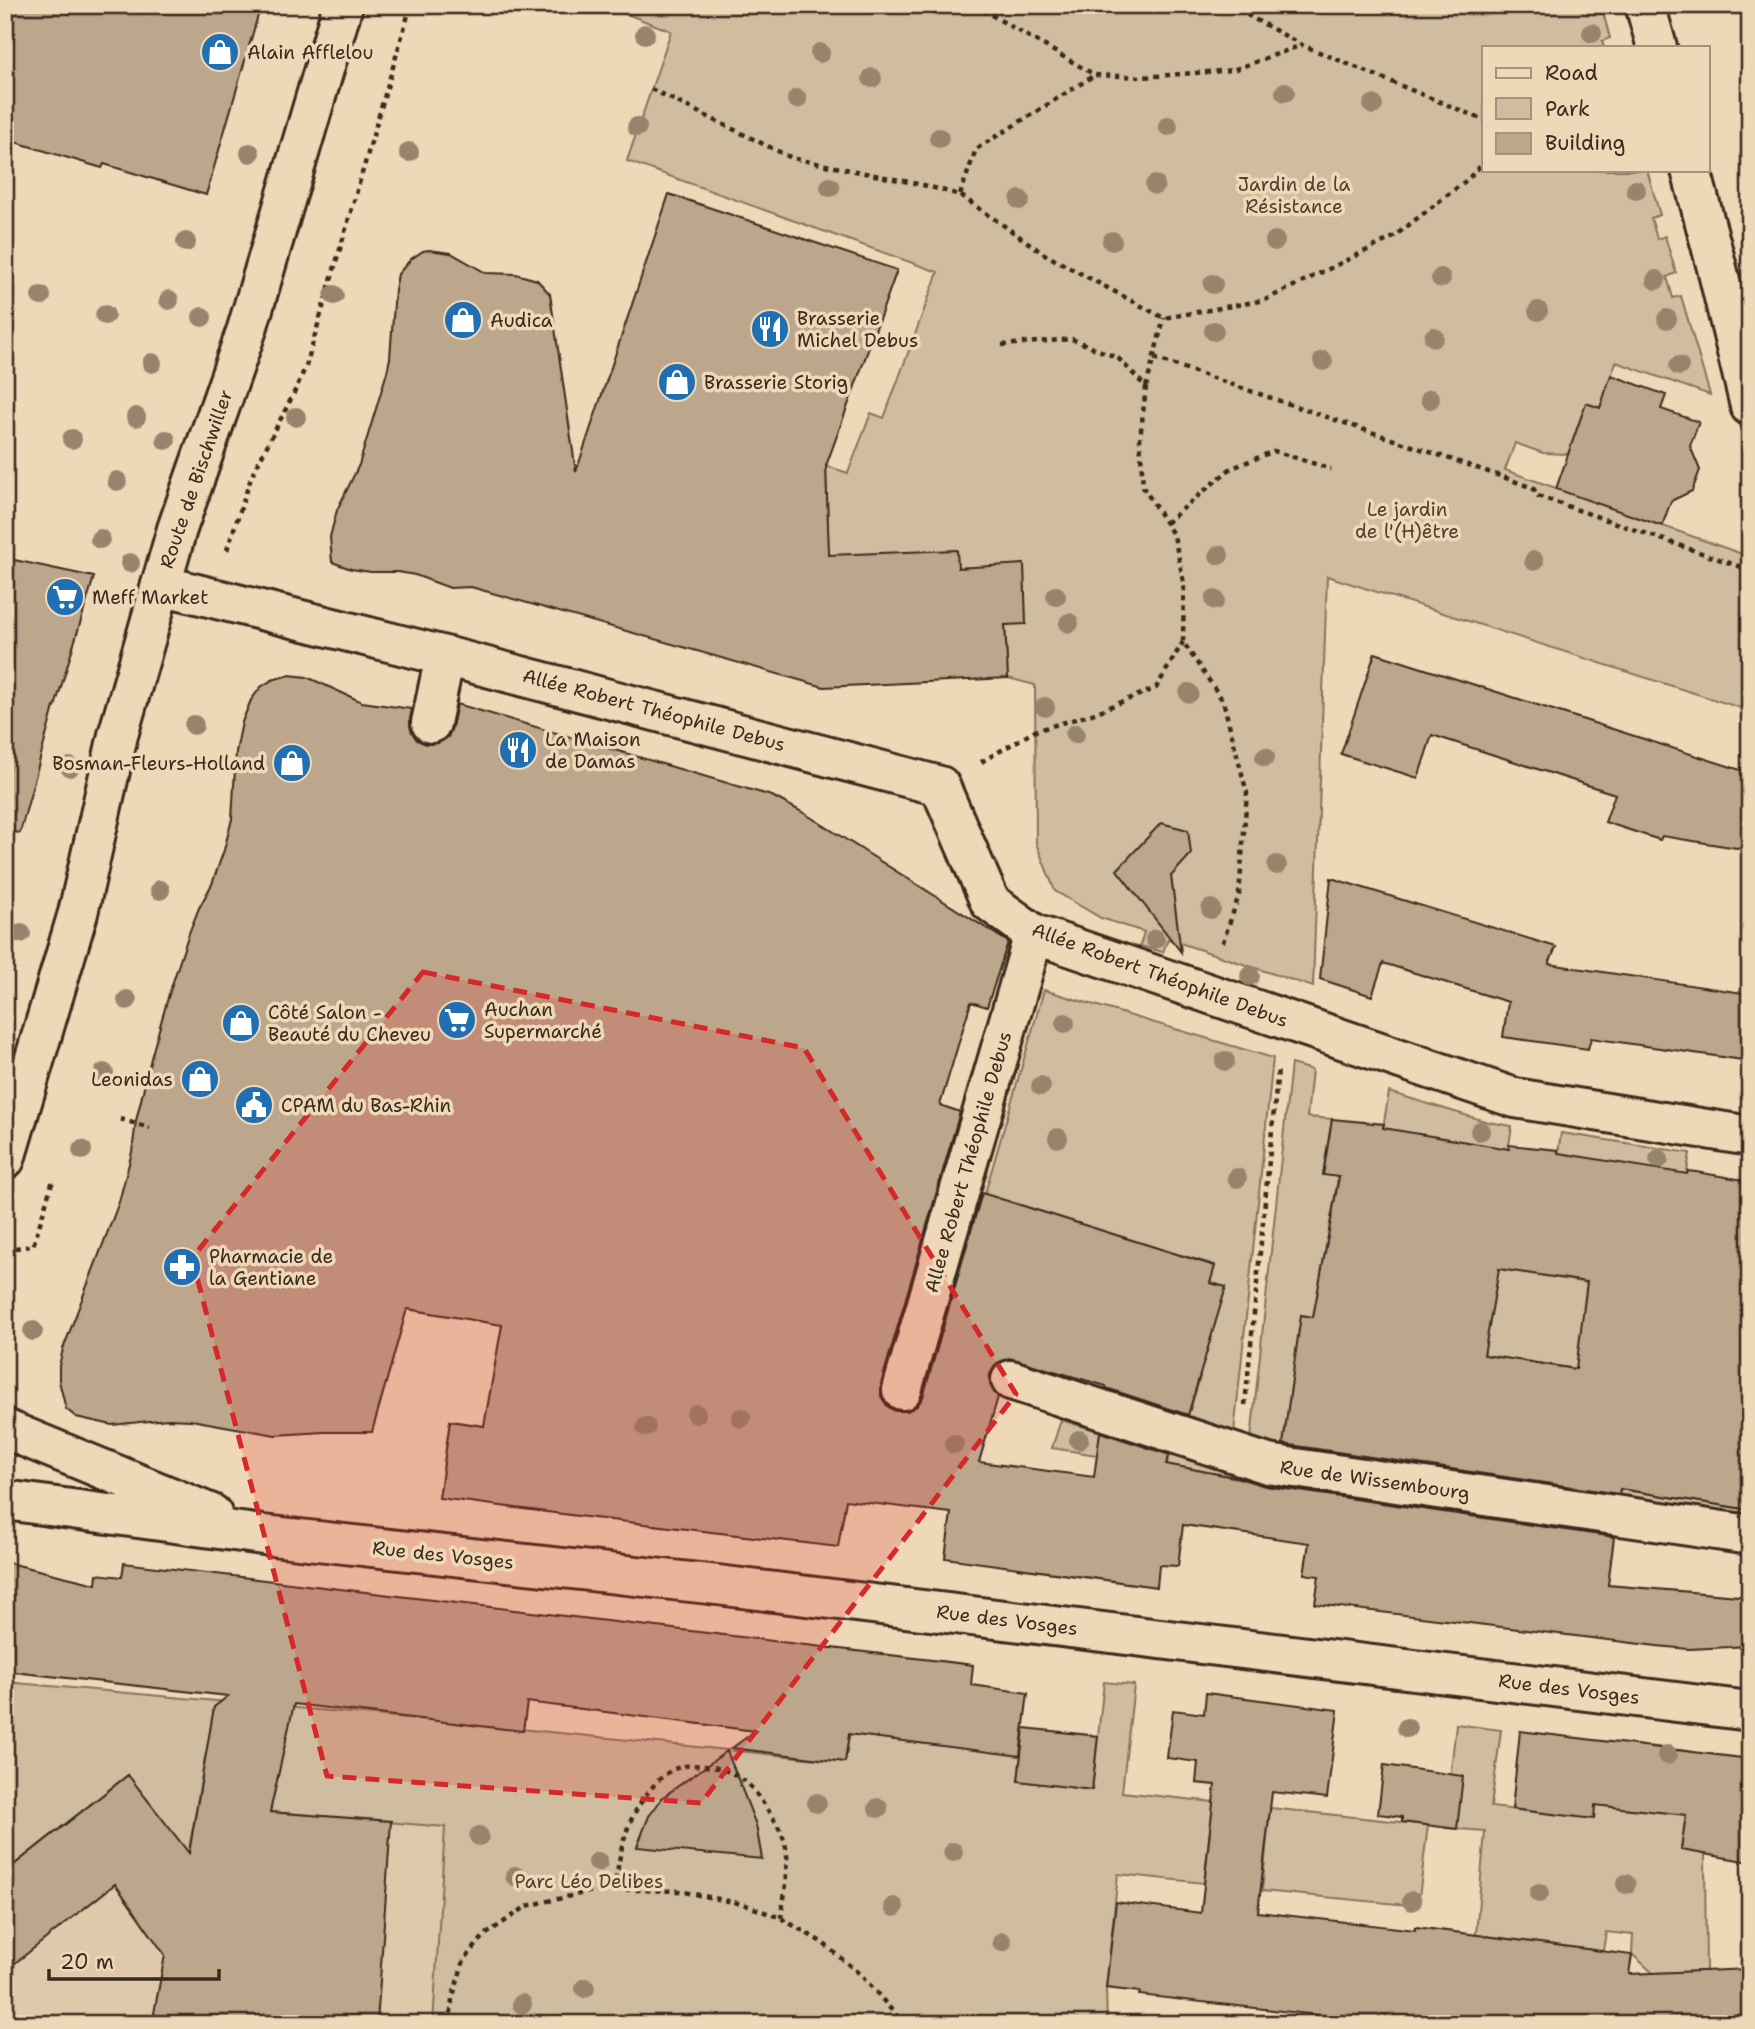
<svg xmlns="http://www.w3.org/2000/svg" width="1755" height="2029" viewBox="0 0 1755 2029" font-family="'Shantell Sans',sans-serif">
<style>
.built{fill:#dfc9aa}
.green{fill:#d0bc9e;stroke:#86735e;stroke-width:2}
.building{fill:#bca78c;stroke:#3b2a1e;stroke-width:2;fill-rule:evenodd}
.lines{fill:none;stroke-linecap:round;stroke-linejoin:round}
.street-casing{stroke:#3b2a1e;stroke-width:44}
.secondary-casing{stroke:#3b2a1e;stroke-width:44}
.path{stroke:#3b2a1e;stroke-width:4.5;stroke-dasharray:5 5;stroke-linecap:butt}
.street{stroke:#eed8b7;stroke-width:38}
.secondary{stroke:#eed8b7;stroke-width:38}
.tree{fill:#98846d}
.marked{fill:#d62828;fill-opacity:0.2;stroke:#d62828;stroke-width:5;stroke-dasharray:14 9;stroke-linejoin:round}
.labels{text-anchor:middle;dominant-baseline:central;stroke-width:7;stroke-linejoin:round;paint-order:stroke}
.poi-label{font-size:19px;fill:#3b2a1e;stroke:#eed8b7;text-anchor:start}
.park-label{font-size:19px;fill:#514031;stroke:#eed8b7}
.street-label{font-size:19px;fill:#3b2a1e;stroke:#eed8b7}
</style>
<rect width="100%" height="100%" fill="#eed8b7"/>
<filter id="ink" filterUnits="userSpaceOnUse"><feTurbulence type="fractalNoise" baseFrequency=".0143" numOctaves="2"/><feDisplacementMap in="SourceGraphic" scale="14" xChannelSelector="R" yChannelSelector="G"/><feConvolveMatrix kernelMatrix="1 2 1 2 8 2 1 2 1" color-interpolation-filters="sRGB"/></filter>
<g filter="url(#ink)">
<path class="built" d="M 5,1682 L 451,1722 L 433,2024 L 5,2024 Z"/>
<path class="green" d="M 603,5 L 1601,5 L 1610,38 L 1602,41 L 1604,47 L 1484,47 L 1484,170 L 1647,170 L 1660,215 L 1651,218 L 1657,239 L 1665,236 L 1676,273 L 1667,277 L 1673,298 L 1681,296 L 1710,395 L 1616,362 L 1600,408 L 1586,403 L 1568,454 L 1543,453 L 1515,443 L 1505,470 L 1745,555 L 1750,586 L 1750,711 L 1327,576 L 1313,987 L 1168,939 L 1163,952 L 1140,946 L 1144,932 L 1101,918 L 1055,891 L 1036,843 L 1035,685 L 1008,678 L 1005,625 L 978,567 L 829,572 L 826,466 L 848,473 L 871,413 L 884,418 L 938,272 L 627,161 L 671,31 Z
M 1044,990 L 1273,1058 L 1234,1433 L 1158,1410 L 1153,1401 L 1190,1410 L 1200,1377 L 1183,1372 L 1225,1287 L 1210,1282 L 1215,1265 L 1181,1255 L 1176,1272 L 1017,1360 L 1019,1366 L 1000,1391 L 933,1372 Z
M 1291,1064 L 1312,1070 L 1307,1117 L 1332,1119 L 1323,1174 L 1338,1177 L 1327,1243 L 1442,1139 L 1383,1128 L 1389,1092 L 1488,1122 L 1512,1126 L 1500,1203 L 1464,1263 L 1589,1283 L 1616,1163 L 1558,1153 L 1561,1133 L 1690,1153 L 1677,1233 L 1576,1369 L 1484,1355 L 1486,1342 L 1444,1316 L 1550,1461 L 1546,1488 L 1272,1445 L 1251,1439 Z
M 1061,1420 L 1268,1482 L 1052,1448 Z
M 1565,1450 L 1621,1489 L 1750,1510 L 1750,1520 L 1559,1490 Z
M 5,1682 L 451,1722 L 845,1762 L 849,1734 L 975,1750 L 1004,1726 L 1024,1728 L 1018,1781 L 1092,1790 L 1104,1682 L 1134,1685 L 1122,1792 L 1241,1805 L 1210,1828 L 1204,1883 L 1118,1874 L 1106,1988 L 1107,2024 L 433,2024 L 445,1827 L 270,1812 L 283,1750 L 205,1757 L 178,1914 L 128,1775 L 7,1870 L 5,1868 Z
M 1456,1724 L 1501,1730 L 1491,1807 L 1593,1819 L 1595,1805 L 1642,1810 L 1650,1746 L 1695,1752 L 1681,1850 L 1705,1854 L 1706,1971 L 1653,1973 L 1632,1954 L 1633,1935 L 1606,1932 L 1603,1951 L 1476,1935 L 1485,1831 L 1445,1828 Z
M 1270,1808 L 1428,1825 L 1418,1906 L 1262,1891 Z"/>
<path class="building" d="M 5,5 L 261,5 L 206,195 L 104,164 L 102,168 L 5,139 Z
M 669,194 L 897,270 L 826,466 L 829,555 L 957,550 L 958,568 L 1024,564 L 1026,624 L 1005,625 L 1008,678 L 824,687 L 471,587 L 450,588 L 415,575 L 398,572 L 371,572 L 351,569 L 332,562 L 330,537 L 337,510 L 359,465 L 387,372 L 390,358 L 395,290 L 398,274 L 411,259 L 423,251 L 429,250 L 451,253 L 486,273 L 516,274 L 537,280 L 550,294 L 576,472 Z
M 1611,375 L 1666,395 L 1661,409 L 1699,422 L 1690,446 L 1700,470 L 1692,491 L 1671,501 L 1662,526 L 1556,489 L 1586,403 L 1600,408 Z
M 5,558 L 94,577 L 55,707 L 54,707 L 20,833 L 5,831 Z
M 1375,653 L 1750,773 L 1750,850 L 1662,836 L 1660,840 L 1605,822 L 1615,794 L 1432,735 L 1418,778 L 1341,754 Z
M 289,675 L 307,677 L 362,702 L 412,709 L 410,719 L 411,730 L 417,740 L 426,744 L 438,743 L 448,737 L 452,727 L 457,704 L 772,796 L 804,813 L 1008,942 L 987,1007 L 971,1002 L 940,1105 L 960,1112 L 881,1384 L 881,1396 L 887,1406 L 895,1411 L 907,1411 L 917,1406 L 923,1397 L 982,1193 L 1215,1266 L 1210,1283 L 1226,1287 L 1188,1415 L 1106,1388 L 1106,1386 L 1009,1358 L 997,1363 L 990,1374 L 990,1385 L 998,1397 L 979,1462 L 1094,1477 L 1100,1432 L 1170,1455 L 1166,1464 L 1239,1478 L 1265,1486 L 1614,1537 L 1608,1585 L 1750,1597 L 1750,1646 L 1689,1649 L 1657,1646 L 1315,1604 L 1319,1576 L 1304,1574 L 1309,1543 L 1183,1525 L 1178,1566 L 1159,1565 L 1157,1587 L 945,1558 L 951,1513 L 846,1500 L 838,1547 L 586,1517 L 439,1498 L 450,1421 L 484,1426 L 502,1325 L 407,1309 L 372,1432 L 324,1432 L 275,1435 L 191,1420 L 168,1419 L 112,1425 L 76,1417 L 66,1409 L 59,1381 L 59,1366 L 63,1349 L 119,1202 L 132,1152 L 136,1121 L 151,1058 L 169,994 L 189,933 L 199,908 L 212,884 L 224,850 L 232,819 L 236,752 L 242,722 L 251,700 L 261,687 L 272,680 Z
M 1161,823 L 1188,830 L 1191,854 L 1171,876 L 1181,952 L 1117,870 Z
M 1331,878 L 1556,947 L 1549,964 L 1750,994 L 1750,1061 L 1591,1038 L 1588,1049 L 1503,1037 L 1508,1002 L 1383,963 L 1372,996 L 1320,979 Z
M 1332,1119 L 1384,1124 L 1383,1128 L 1509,1149 L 1509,1145 L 1558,1150 L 1558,1153 L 1687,1174 L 1688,1171 L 1696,1172 L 1750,1181 L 1750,1510 L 1620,1489 L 1619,1494 L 1283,1444 L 1301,1315 L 1313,1317 L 1339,1177 L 1323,1175 ZM 1499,1269 L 1587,1282 L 1576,1369 L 1484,1355 Z
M 5,1562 L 96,1584 L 97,1574 L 122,1577 L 124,1563 L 973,1665 L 971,1685 L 1028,1693 L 1020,1756 L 849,1734 L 845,1762 L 732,1748 L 755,1731 L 527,1702 L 523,1731 L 294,1704 L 270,1812 L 391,1821 L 377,2024 L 277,2020 L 277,2024 L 152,2024 L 165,1955 L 115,1884 L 5,1971 L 5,1872 L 128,1775 L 189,1853 L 214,1707 L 228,1696 L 5,1671 Z
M 1206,1693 L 1338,1710 L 1327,1798 L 1272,1792 L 1258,1912 L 1415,1930 L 1415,1927 L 1632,1955 L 1629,1974 L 1750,1969 L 1750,2024 L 1397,2024 L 1139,1995 L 1140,1992 L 1106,1988 L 1116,1902 L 1201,1913 L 1215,1785 L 1196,1783 L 1198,1762 L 1167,1758 L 1173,1710 L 1204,1714 Z
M 1024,1728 L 1098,1736 L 1092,1790 L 1018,1781 Z
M 1520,1731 L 1750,1759 L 1750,1862 L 1681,1850 L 1686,1815 L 1595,1805 L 1594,1819 L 1512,1809 Z
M 727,1751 L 756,1825 L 762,1859 L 637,1847 L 649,1816 L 663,1797 Z
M 1384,1765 L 1463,1776 L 1457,1829 L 1402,1822 L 1402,1817 L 1378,1814 Z"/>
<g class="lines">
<defs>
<path id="street" d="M 161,585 L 445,656 L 940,786 L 990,902 L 1034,934 L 1515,1098 L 1750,1136
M 431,723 L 445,656
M 1011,1380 L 1268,1464 L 1750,1535
M 902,1390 L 1034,934
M 5,1429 L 212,1514
M 5,1500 L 263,1535 L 709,1584 L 1750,1711"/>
<path id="secondary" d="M 1645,5 L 1657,47
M 1691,170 L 1716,264 L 1750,406
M 5,1159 L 78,913 L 118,735 L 177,529 L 247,329 L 343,5"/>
</defs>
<use href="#street" class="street-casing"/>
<use href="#secondary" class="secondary-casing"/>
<path class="path" d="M 974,5 L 1095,75 L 1143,77 L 1233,70 L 1302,45
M 1229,5 L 1302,45 L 1484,120
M 651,89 L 792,158 L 923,185 L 960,195 L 1046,255 L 1164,318 L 1265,300 L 1392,238 L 1468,179 L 1484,162
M 960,195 L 976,149 L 1095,75
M 1002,345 L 1072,339 L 1118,358 L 1146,387 L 1140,439 L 1143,487 L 1174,536 L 1184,583 L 1183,642 L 1223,701 L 1247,793 L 1239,895 L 1222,945
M 1154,358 L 1503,477 L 1533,488 L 1538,496 L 1750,570
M 1146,387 L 1164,318
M 1166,523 L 1230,469 L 1274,451 L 1331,469
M 227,550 L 252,475 L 293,395 L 306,366 L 411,5
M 981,762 L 1035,731 L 1092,714 L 1156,688 L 1183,642
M 120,1119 L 150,1128
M 5,1249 L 33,1246 L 53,1180
M 1245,1405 L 1278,1069
M 615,1890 C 619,1853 625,1820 650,1790 C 666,1770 679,1763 705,1766 C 727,1768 746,1778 758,1796 C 770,1813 782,1828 786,1848 C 790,1870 784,1896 781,1918
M 450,2024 L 452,1999 L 464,1960 L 485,1935 L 527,1906 L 601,1889 L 679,1891 L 743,1904 L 781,1918 L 823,1943 L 862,1976 L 896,2015 L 900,2024"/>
<use href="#street" class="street"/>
<use href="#secondary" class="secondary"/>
</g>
<g class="tree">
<circle cx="1592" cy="33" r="10"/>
<circle cx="645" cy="34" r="10"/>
<circle cx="820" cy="53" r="10"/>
<circle cx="872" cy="78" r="10"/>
<circle cx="1285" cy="92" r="10"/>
<circle cx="797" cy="99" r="10"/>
<circle cx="1373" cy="105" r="10"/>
<circle cx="1168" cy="126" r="10"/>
<circle cx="637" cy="127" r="10"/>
<circle cx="939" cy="138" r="10"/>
<circle cx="409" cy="152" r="10"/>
<circle cx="250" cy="153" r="10"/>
<circle cx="1155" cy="185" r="10"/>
<circle cx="830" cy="187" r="10"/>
<circle cx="1636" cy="190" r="10"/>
<circle cx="1020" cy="200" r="10"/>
<circle cx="1112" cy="241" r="10"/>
<circle cx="1275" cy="241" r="10"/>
<circle cx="186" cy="242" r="10"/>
<circle cx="1441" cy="278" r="10"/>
<circle cx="1656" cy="280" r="10"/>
<circle cx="1213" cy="284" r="10"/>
<circle cx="334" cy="295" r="10"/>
<circle cx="41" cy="296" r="10"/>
<circle cx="169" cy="300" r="10"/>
<circle cx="1538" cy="311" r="10"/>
<circle cx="105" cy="315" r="10"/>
<circle cx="202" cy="317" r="10"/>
<circle cx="1667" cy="319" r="10"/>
<circle cx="1214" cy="331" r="10"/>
<circle cx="1434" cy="337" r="10"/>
<circle cx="1323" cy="361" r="10"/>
<circle cx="152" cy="363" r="10"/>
<circle cx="1679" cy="366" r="10"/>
<circle cx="1430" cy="399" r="10"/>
<circle cx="136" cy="417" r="10"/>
<circle cx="296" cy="417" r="10"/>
<circle cx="72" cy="439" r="10"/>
<circle cx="166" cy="440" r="10"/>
<circle cx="117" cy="481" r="10"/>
<circle cx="100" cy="539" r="10"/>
<circle cx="1219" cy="555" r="10"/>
<circle cx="1534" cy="561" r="10"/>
<circle cx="130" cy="563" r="10"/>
<circle cx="1056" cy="596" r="10"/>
<circle cx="1215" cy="600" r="10"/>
<circle cx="1069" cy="623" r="10"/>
<circle cx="1189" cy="693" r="10"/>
<circle cx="1045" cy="707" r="10"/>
<circle cx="194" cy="725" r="10"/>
<circle cx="1075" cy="734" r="10"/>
<circle cx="1265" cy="757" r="10"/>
<circle cx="70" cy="767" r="10"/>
<circle cx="1277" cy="865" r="10"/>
<circle cx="160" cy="890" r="10"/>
<circle cx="1211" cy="909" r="10"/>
<circle cx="21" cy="933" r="10"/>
<circle cx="1155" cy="939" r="10"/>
<circle cx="1250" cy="976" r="10"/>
<circle cx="127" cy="1000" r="10"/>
<circle cx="1065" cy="1023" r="10"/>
<circle cx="1225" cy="1061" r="10"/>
<circle cx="104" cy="1073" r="10"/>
<circle cx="1041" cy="1086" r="10"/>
<circle cx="1480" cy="1131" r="10"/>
<circle cx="1058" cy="1138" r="10"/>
<circle cx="82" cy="1150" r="10"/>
<circle cx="1659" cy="1159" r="10"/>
<circle cx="1237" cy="1178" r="10"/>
<circle cx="33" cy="1331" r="10"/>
<circle cx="696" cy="1414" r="10"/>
<circle cx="741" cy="1418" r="10"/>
<circle cx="646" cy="1427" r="10"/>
<circle cx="1079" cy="1440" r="10"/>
<circle cx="954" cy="1444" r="10"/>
<circle cx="1407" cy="1728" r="10"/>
<circle cx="1667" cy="1755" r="10"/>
<circle cx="817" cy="1803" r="10"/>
<circle cx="878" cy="1808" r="10"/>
<circle cx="479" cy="1836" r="10"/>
<circle cx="953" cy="1852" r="10"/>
<circle cx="598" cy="1862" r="10"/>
<circle cx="515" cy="1876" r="10"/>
<circle cx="1626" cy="1884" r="10"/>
<circle cx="1539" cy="1893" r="10"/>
<circle cx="1412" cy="1901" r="10"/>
<circle cx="894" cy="1907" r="10"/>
<circle cx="1002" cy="1942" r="10"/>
<circle cx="585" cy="1988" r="10"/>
<circle cx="522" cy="2004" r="10"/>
</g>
</g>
<path class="marked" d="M 423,972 L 804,1048 L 1016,1394 L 701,1803 L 327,1776 L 192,1258 Z"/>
<defs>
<symbol id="shop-disc" viewBox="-11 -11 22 22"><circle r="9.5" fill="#1f6fb2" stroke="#eed8b7"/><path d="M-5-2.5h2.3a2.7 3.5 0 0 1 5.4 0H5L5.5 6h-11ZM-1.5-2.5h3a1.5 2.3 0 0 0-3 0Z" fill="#fff"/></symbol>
<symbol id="restaurant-disc" viewBox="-11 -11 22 22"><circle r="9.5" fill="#1f6fb2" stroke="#eed8b7"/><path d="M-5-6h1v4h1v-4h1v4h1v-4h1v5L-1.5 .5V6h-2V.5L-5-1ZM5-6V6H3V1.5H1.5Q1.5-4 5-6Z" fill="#fff"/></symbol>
<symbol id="supermarket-disc" viewBox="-11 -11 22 22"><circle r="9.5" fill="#1f6fb2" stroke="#eed8b7"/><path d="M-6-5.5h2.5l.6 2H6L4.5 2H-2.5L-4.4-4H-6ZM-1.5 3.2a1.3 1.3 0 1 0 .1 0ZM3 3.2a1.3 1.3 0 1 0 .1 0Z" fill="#fff"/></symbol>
<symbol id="civic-disc" viewBox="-11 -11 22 22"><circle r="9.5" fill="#1f6fb2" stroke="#eed8b7"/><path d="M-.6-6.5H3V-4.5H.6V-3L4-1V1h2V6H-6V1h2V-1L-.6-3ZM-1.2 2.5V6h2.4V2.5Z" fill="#fff"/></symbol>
<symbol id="pharmacy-disc" viewBox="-11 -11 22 22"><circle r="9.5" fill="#1f6fb2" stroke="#eed8b7"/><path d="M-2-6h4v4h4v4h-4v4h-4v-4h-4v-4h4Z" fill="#fff"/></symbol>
</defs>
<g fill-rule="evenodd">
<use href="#shop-disc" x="198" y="30" width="44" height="44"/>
<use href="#shop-disc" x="441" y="298" width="44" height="44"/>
<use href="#restaurant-disc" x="748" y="307" width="44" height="44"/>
<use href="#shop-disc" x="655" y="360" width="44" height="44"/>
<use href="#supermarket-disc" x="43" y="575" width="44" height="44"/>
<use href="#restaurant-disc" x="496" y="728" width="44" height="44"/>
<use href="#shop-disc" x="270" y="741" width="44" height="44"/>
<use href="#supermarket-disc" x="435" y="998" width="44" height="44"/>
<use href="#shop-disc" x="219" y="1001" width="44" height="44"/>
<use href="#shop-disc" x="178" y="1057" width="44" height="44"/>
<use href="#civic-disc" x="232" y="1083" width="44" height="44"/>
<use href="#pharmacy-disc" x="160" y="1245" width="44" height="44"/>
</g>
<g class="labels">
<g class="poi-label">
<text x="247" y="52">Alain Afflelou</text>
<text x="797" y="318">Brasserie<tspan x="797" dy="22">Michel Debus</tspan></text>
<text x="490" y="320">Audica</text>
<text x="704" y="382">Brasserie Storig</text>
<text x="92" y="597">Meff Market</text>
<text x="545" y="739">La Maison<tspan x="545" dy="22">de Damas</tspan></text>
<text x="265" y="763" text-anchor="end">Bosman-Fleurs-Holland</text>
<text x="484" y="1009">Auchan<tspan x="484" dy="22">Supermarché</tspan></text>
<text x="268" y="1012">Côté Salon -<tspan x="268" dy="22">Beauté du Cheveu</tspan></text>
<text x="173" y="1079" text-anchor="end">Leonidas</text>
<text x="281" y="1105">CPAM du Bas-Rhin</text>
<text x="209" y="1256">Pharmacie de<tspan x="209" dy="22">la Gentiane</tspan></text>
</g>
<g class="park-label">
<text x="1294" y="184">Jardin de la<tspan x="1294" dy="22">Résistance</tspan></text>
<text x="1407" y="509">Le jardin<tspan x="1407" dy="22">de l'(H)être</tspan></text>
<text x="589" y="1881">Parc Léo Delibes</text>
</g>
<g class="street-label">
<text transform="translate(196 479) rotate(-71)">Route de Bischwiller</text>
<text transform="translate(654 710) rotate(15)">Allée Robert Théophile Debus</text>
<text transform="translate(1160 975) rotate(20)">Allée Robert Théophile Debus</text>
<text transform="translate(968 1162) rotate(-74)">Allee Robert Théophile Debus</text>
<text transform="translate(1375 1480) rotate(8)">Rue de Wissembourg</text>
<text transform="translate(443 1555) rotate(6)">Rue des Vosges</text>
<text transform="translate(1007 1620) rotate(7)">Rue des Vosges</text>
<text transform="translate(1569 1689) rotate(7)">Rue des Vosges</text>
</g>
</g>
<rect width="1755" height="2029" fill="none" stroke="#eed8b7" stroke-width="28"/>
<rect x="14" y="14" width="1727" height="2001" fill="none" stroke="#3b2a1e" stroke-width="2.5" filter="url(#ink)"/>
<rect x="1482" y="46" width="228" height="126" fill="#eed8b7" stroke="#a6927a" stroke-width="2"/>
<rect x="1496" y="68" width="35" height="10" fill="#eed8b7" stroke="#a6927a" stroke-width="2"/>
<text x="1545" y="80" font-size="21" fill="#3b2a1e">Road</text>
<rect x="1496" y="98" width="35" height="21" fill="#d0bc9e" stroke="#a6927a" stroke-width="2"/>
<text x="1545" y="116" font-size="21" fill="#3b2a1e">Park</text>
<rect x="1496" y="133" width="35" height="21" fill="#bca78c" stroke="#a6927a" stroke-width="2"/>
<text x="1545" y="150" font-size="21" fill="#3b2a1e">Building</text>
<path d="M49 1969v10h170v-10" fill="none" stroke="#3b2a1e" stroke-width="3.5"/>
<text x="60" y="1969" font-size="21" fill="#3b2a1e" stroke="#eed8b7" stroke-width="5" paint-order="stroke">20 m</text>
</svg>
